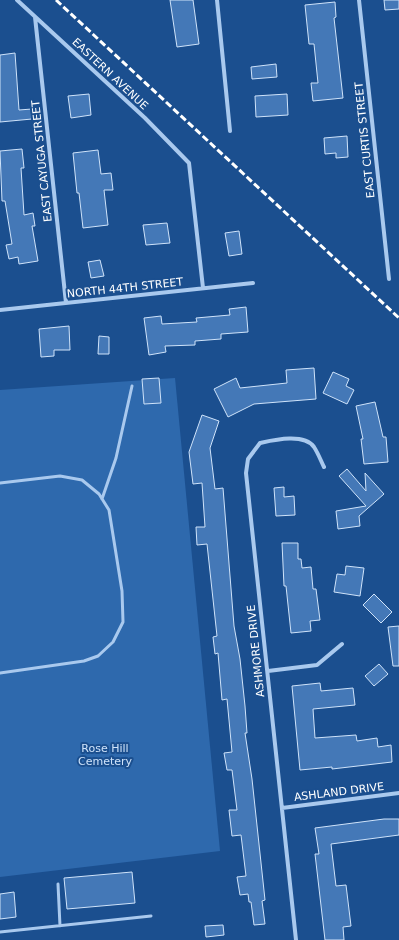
<svg xmlns="http://www.w3.org/2000/svg" width="399" height="940" viewBox="0 0 399 940" font-family="'DejaVu Sans',sans-serif">
<style>
.green{fill:#2e69ad}
.building{fill:#4478b7;stroke:#cfe3fa}
.lines{fill:none;stroke-linecap:round;stroke-linejoin:round}
.lane{stroke:#a9c9ee;stroke-width:3}
.street{stroke:#a9c9ee;stroke-width:4}
.rail{stroke:#fff;stroke-width:3;stroke-dasharray:7 3;stroke-linecap:butt}
.labels{text-anchor:middle;dominant-baseline:central;stroke-width:4;stroke-linejoin:round;paint-order:stroke}
.street-label{font-size:11px;fill:#fff;stroke:#1b4f8f}
.park-label{font-size:11px;fill:#cfe3fa;stroke:#1b4f8f}
</style>
<rect width="100%" height="100%" fill="#1b4f8f"/>
<path class="green" d="M 175,378 L 220,851 L 0,877 L 0,390 Z"/>
<path class="building" d="M 170,0 L 193,0 L 199,44 L 177,47 Z
M 384,0 L 399,0 L 399,9 L 385,10 Z
M 335,2 L 336,17 L 334,18 L 343,98 L 313,101 L 311,83 L 318,83 L 314,44 L 309,44 L 305,5 Z
M 15,53 L 19,110 L 32,109 L 32,119 L 0,122 L 0,55 Z
M 276,64 L 277,77 L 252,79 L 251,67 Z
M 89,94 L 91,115 L 71,118 L 68,96 Z
M 287,94 L 288,115 L 256,117 L 255,96 Z
M 347,136 L 348,157 L 336,158 L 336,153 L 325,154 L 324,138 Z
M 22,149 L 24,168 L 21,168 L 24,215 L 33,213 L 35,226 L 32,226 L 38,261 L 19,264 L 18,257 L 9,259 L 6,245 L 12,244 L 5,201 L 2,201 L 0,151 Z
M 98,150 L 101,174 L 111,173 L 113,190 L 104,190 L 108,225 L 83,228 L 79,193 L 77,193 L 73,153 Z
M 167,223 L 170,243 L 146,245 L 143,225 Z
M 239,231 L 242,254 L 229,256 L 225,233 Z
M 100,260 L 104,276 L 91,278 L 88,262 Z
M 246,307 L 248,332 L 221,334 L 221,339 L 195,341 L 195,345 L 165,346 L 166,352 L 149,355 L 144,318 L 161,316 L 162,324 L 197,322 L 196,318 L 230,315 L 229,309 Z
M 69,326 L 70,350 L 54,350 L 54,356 L 41,357 L 39,329 Z
M 99,336 L 109,337 L 109,354 L 98,354 Z
M 314,368 L 316,399 L 254,404 L 228,417 L 214,389 L 236,378 L 240,388 L 287,383 L 286,370 Z
M 333,372 L 349,379 L 346,386 L 354,390 L 347,404 L 323,393 Z
M 159,378 L 161,403 L 144,404 L 142,379 Z
M 375,402 L 383,437 L 386,437 L 388,462 L 364,464 L 361,439 L 363,439 L 356,406 Z
M 202,415 L 219,421 L 210,448 L 215,489 L 223,488 L 234,626 L 240,659 L 245,706 L 247,733 L 245,733 L 252,779 L 265,900 L 262,901 L 265,924 L 254,925 L 251,902 L 249,902 L 248,894 L 240,895 L 237,877 L 246,876 L 241,835 L 232,836 L 229,810 L 237,810 L 232,770 L 227,770 L 224,753 L 232,752 L 227,699 L 222,700 L 218,653 L 215,654 L 213,637 L 217,636 L 207,544 L 197,545 L 196,527 L 205,527 L 202,483 L 193,484 L 189,452 Z
M 347,469 L 366,491 L 365,473 L 384,494 L 359,516 L 360,526 L 338,529 L 336,511 L 366,506 L 339,476 Z
M 284,487 L 284,497 L 294,496 L 295,515 L 276,516 L 274,488 Z
M 282,543 L 298,543 L 298,559 L 301,559 L 302,568 L 311,567 L 313,589 L 316,589 L 320,620 L 310,621 L 311,631 L 291,633 L 286,586 L 284,586 Z
M 346,566 L 364,568 L 360,596 L 334,592 L 337,574 L 345,575 Z
M 374,594 L 392,612 L 381,623 L 363,605 Z
M 399,626 L 399,666 L 393,666 L 388,627 Z
M 379,664 L 388,674 L 374,686 L 365,676 Z
M 320,683 L 321,691 L 353,688 L 355,705 L 313,709 L 315,738 L 356,735 L 357,741 L 377,738 L 378,747 L 391,745 L 392,762 L 332,769 L 332,767 L 300,770 L 292,686 Z
M 384,819 L 399,819 L 399,835 L 331,844 L 336,886 L 346,885 L 351,926 L 343,927 L 344,940 L 325,940 L 315,854 L 319,854 L 315,828 Z
M 132,872 L 135,903 L 67,909 L 64,878 Z
M 14,892 L 16,917 L 0,919 L 0,894 Z
M 223,925 L 224,935 L 206,937 L 205,926 Z"/>
<g class="lines">
<path class="lane" d="M 0,483 L 60,476 L 82,480 L 99,494 L 109,510 L 122,591 L 123,622 L 113,642 L 98,656 L 84,661 L 0,673
M 102,499 L 116,458 L 132,386
M 58,884 L 60,926
M 0,932 L 151,916"/>
<path class="street" d="M 17,0 L 145,118 L 189,163 L 203,288
M 217,0 L 230,131
M 359,0 L 389,279
M 35,17 L 66,303
M 0,310 L 253,283
M 268,671 L 317,665 L 342,644
M 282,808 L 399,793
M 296,940 L 246,473 L 248,459 L 260,443 C 274,440 304,433 314,447 C 318,453 321,461 324,467"/>
<path class="rail" d="M 56,0 L 399,318"/>
</g>
<g class="labels">
<g class="street-label">
<text transform="translate(110 74) rotate(43)">EASTERN AVENUE</text>
<text transform="translate(365 140) rotate(-96)">EAST CURTIS STREET</text>
<text transform="translate(42 161) rotate(-96)">EAST CAYUGA STREET</text>
<text transform="translate(125 288) rotate(-6)">NORTH 44TH STREET</text>
<text transform="translate(256 651) rotate(-96)">ASHMORE DRIVE</text>
<text transform="translate(339 792) rotate(-7)">ASHLAND DRIVE</text>
</g>
<g class="park-label">
<text x="105" y="748">Rose Hill<tspan x="105" dy="13">Cemetery</tspan></text>
</g>
</g>
</svg>
